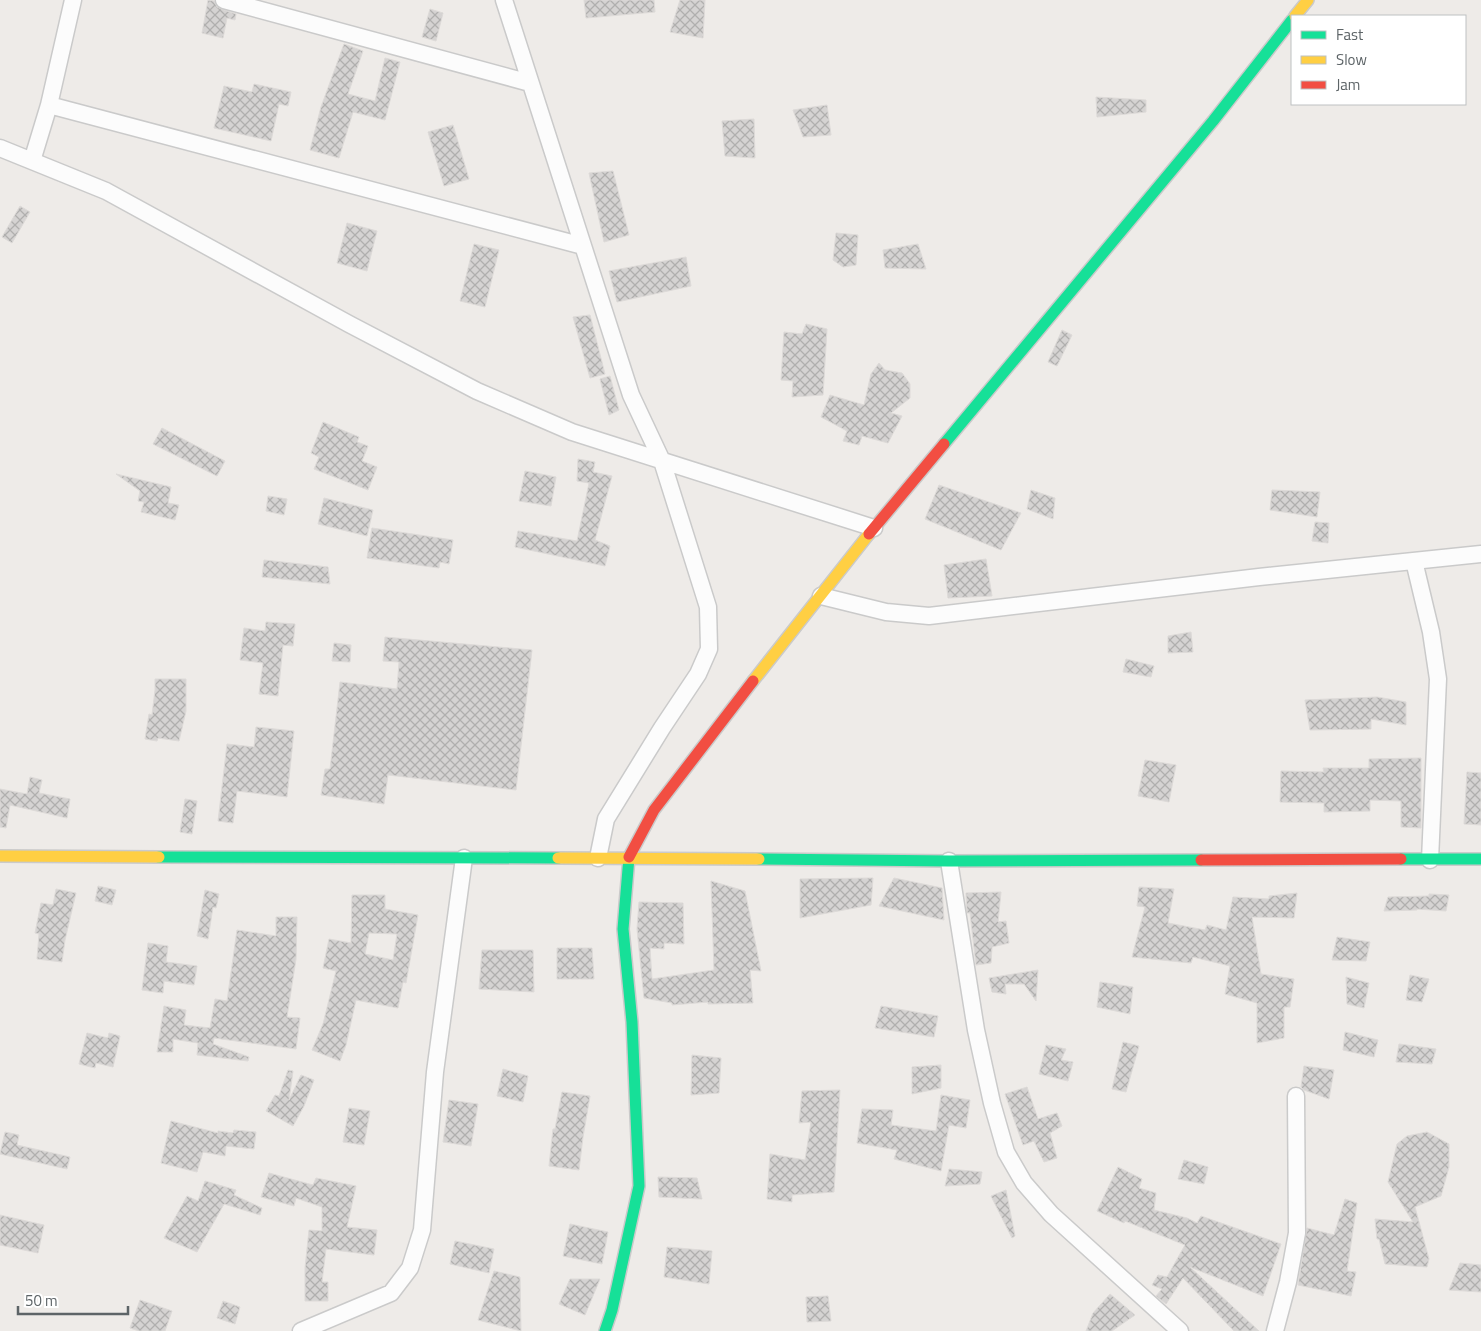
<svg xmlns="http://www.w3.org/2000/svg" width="1481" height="1331" viewBox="0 0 1481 1331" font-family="'Titillium Web',sans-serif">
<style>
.building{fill:url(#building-cross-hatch);stroke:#dddad8;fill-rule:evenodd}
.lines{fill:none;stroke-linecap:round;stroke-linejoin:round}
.street-casing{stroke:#cacaca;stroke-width:19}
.fast-casing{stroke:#cacaca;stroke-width:14}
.slow-casing{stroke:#cacaca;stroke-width:14}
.jam-casing{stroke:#cacaca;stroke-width:14}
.street{stroke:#fcfcfc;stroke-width:16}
.fast{stroke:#16e098;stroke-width:11}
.slow{stroke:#ffcf43;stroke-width:11}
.jam{stroke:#f24e42;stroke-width:11}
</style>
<defs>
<pattern id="building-cross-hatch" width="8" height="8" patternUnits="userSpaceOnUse" patternTransform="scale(1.25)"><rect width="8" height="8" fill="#d5d3d2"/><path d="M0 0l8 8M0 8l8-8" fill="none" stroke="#b0afae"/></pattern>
</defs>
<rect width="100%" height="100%" fill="#eeebe8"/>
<path class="building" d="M 208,0 L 214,1 L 217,7 L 221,9 L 236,14 L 235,20 L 227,18 L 223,38 L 202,33 Z
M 584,0 L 654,0 L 655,12 L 586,18 Z
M 680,0 L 705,0 L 703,38 L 670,32 Z
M 430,9 L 443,13 L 436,41 L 422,37 Z
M 344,44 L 363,51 L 348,94 L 375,101 L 385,58 L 400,62 L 385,120 L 353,112 L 339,158 L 310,150 L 321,107 Z
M 254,84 L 291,92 L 288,106 L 279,104 L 271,141 L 214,128 L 224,86 L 252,92 Z
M 1096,97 L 1146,100 L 1146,112 L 1097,117 Z
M 827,105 L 831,135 L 803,137 L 793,110 Z
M 754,119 L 755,158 L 725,156 L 722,121 Z
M 453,125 L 469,179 L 444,186 L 428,132 Z
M 613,171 L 629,235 L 604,242 L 589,173 Z
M 20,206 L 30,212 L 12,243 L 2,237 Z
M 347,223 L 377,231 L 367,271 L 337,263 Z
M 836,233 L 858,235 L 856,265 L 843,267 L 833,260 Z
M 474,244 L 499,250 L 485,307 L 460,301 Z
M 918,244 L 926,269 L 885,268 L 883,250 Z
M 686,257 L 691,286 L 617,302 L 609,271 Z
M 590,315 L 605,374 L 590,378 L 573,317 Z
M 806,324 L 827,329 L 823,395 L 792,397 L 793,381 L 781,380 L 784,332 L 802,334 Z
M 1062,330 L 1072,335 L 1057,366 L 1048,362 Z
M 879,363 L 885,370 L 902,373 L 910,384 L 910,398 L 891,413 L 902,416 L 888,443 L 862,436 L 859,445 L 843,441 L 847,431 L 821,417 L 830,395 L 864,405 L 871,374 Z
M 610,376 L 619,410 L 609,415 L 600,379 Z
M 323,422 L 359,437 L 357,442 L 368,446 L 362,461 L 377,467 L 368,490 L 314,469 L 319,457 L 311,453 Z
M 162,428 L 225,461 L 217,476 L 153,444 Z
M 578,459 L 595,462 L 593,472 L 612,476 L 595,540 L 610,546 L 605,566 L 515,547 L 518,531 L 577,541 L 589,483 L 577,481 Z
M 525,471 L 556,477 L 551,506 L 519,501 Z
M 116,474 L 171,487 L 168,503 L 179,505 L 175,520 L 141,512 L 144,502 L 138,501 L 140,491 Z
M 939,485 L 1021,513 L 1001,550 L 925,519 Z
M 1031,490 L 1055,498 L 1053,519 L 1027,509 Z
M 1272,490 L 1320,492 L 1317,517 L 1270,510 Z
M 268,496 L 287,499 L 284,515 L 266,511 Z
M 324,498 L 373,510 L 367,536 L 318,524 Z
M 1315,522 L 1329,523 L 1328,543 L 1312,541 Z
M 372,528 L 453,540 L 449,564 L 440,562 L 439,568 L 367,558 Z
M 986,559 L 992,596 L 948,598 L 944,565 Z
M 264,560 L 328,567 L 330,584 L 262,577 Z
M 266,622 L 295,624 L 293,646 L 283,645 L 278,696 L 259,694 L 263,663 L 240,660 L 244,628 L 265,631 Z
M 1191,632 L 1193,652 L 1168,653 L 1168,636 Z
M 385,637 L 532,650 L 516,790 L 388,775 L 384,804 L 321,795 L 325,769 L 330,769 L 340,682 L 397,689 L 399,662 L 383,661 Z
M 334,643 L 351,645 L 350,662 L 332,661 Z
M 1126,659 L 1154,666 L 1151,677 L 1123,672 Z
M 155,679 L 186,679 L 186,711 L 179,741 L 158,738 L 157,741 L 145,739 L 149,714 L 152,715 L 155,690 Z
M 1377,697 L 1406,702 L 1406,725 L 1371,719 L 1371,729 L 1310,730 L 1305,700 Z
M 256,727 L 294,731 L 287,797 L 237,791 L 233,823 L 218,821 L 227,744 L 254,747 Z
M 1421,758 L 1421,828 L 1401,827 L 1401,801 L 1370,800 L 1370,811 L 1324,812 L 1324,803 L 1280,802 L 1281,771 L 1324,772 L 1323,768 L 1369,768 L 1369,759 Z
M 1145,760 L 1176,765 L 1169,802 L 1138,796 Z
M 1467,772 L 1481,773 L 1481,825 L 1464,824 Z
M 30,777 L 42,780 L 39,793 L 70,799 L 67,818 L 10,805 L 6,828 L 0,827 L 0,789 L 27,794 Z
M 185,799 L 197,801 L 192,834 L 180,832 Z
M 873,878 L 871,905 L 800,918 L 800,879 Z
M 894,878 L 942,888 L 944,920 L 879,906 Z
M 711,881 L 745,891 L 761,971 L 750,970 L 753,1003 L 708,1004 L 708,1002 L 672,1005 L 672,1003 L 644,998 L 637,929 L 639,902 L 683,903 L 684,944 L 664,943 L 664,949 L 650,948 L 652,979 L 714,970 Z
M 98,886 L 116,890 L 112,905 L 95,901 Z
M 1139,887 L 1174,889 L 1168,923 L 1205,930 L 1207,925 L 1226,930 L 1233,897 L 1269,899 L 1269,896 L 1297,893 L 1294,918 L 1252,917 L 1261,974 L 1294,979 L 1290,1007 L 1284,1007 L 1284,1038 L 1257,1043 L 1257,1003 L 1225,994 L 1230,966 L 1193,957 L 1191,963 L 1132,957 L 1145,907 L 1137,906 Z
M 56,889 L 76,893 L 65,940 L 62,962 L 37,959 L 39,934 L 35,933 L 41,903 L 53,905 Z
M 205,890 L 219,894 L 216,908 L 213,907 L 208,939 L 197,936 Z
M 1001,892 L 998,922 L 1006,921 L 1009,943 L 992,947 L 991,963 L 976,965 L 970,913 L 967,913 L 966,893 Z
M 1429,894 L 1449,895 L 1446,911 L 1417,909 L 1417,910 L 1384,911 L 1388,897 L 1429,896 Z
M 352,895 L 385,895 L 385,909 L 418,915 L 406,983 L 403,982 L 398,1008 L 356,1000 L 346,1045 L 340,1061 L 312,1050 L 323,1024 L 336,971 L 323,968 L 329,939 L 351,943 ZM 369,933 L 397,934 L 393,960 L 365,954 Z
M 276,917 L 297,917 L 296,959 L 287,1017 L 300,1018 L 296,1049 L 214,1038 L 213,1044 L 249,1057 L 248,1061 L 197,1055 L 198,1043 L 173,1039 L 173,1052 L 157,1052 L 164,1006 L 186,1010 L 184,1025 L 210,1028 L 215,999 L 227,1001 L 237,930 L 276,936 Z
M 1337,937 L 1370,942 L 1366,961 L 1332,960 Z
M 148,943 L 168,946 L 166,962 L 197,966 L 194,985 L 164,981 L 163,993 L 142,990 Z
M 557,948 L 592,948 L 594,979 L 557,979 Z
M 482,950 L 533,950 L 534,992 L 479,989 Z
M 1038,970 L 1036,1001 L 1024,984 L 1005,984 L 1006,994 L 992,992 L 989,978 Z
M 1410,975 L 1429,979 L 1422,1002 L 1406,1000 Z
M 1346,977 L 1369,983 L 1364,1008 L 1347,1004 Z
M 1100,982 L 1133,987 L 1130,1014 L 1097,1007 Z
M 881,1006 L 938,1016 L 934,1037 L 875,1028 Z
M 1345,1032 L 1378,1040 L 1374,1057 L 1343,1050 Z
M 87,1033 L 108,1038 L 109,1033 L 120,1036 L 113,1067 L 96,1063 L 95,1068 L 79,1064 Z
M 1123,1042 L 1139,1046 L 1126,1092 L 1112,1089 Z
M 1399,1044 L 1436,1049 L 1432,1064 L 1396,1062 Z
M 1046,1045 L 1066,1049 L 1061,1060 L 1073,1062 L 1068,1081 L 1039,1074 Z
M 692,1055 L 721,1058 L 719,1093 L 691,1095 Z
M 941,1065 L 941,1088 L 912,1094 L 912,1067 Z
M 1304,1066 L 1334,1070 L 1329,1099 L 1304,1090 L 1301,1087 Z
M 503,1069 L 528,1076 L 523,1102 L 497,1096 Z
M 288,1070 L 293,1071 L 289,1100 L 301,1075 L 314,1080 L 304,1106 L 293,1126 L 266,1111 L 275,1095 L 279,1096 Z
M 1027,1087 L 1038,1119 L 1057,1113 L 1062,1126 L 1050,1133 L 1057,1158 L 1044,1162 L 1034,1141 L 1023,1145 L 1005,1094 Z
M 840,1090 L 834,1192 L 792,1195 L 792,1202 L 767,1199 L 770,1154 L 805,1160 L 811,1122 L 799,1123 L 802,1091 Z
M 562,1092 L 590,1096 L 583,1137 L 579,1170 L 549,1166 L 553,1129 L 555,1129 Z
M 941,1095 L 970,1100 L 966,1128 L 949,1125 L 941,1171 L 894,1159 L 897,1150 L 857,1143 L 862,1109 L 893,1110 L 891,1125 L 936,1131 Z
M 449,1100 L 478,1104 L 471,1146 L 443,1142 Z
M 349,1108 L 370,1111 L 364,1145 L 343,1142 Z
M 171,1121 L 218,1133 L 218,1131 L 233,1133 L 234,1130 L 256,1132 L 254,1149 L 226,1146 L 225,1156 L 203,1152 L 197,1172 L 161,1163 Z
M 5,1132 L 19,1135 L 17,1145 L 70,1157 L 67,1169 L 0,1154 Z
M 1427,1132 L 1449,1144 L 1449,1167 L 1441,1196 L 1415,1207 L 1429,1259 L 1427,1267 L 1385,1264 L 1379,1239 L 1377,1239 L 1375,1219 L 1413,1222 L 1388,1182 L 1397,1144 L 1407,1136 Z
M 1184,1160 L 1208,1167 L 1204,1184 L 1178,1179 Z
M 1118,1167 L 1142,1179 L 1139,1188 L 1156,1193 L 1154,1210 L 1187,1218 L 1197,1223 L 1201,1216 L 1281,1244 L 1263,1296 L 1190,1267 L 1259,1331 L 1234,1331 L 1183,1278 L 1166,1304 L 1156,1296 L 1162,1289 L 1152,1285 L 1158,1275 L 1167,1277 L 1185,1245 L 1125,1221 L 1124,1223 L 1097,1211 Z
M 949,1169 L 982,1172 L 980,1184 L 945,1186 Z
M 269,1173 L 313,1185 L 316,1178 L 356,1186 L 347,1227 L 377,1230 L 374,1255 L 326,1249 L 322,1282 L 328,1282 L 328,1301 L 305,1301 L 305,1268 L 309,1230 L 322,1231 L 322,1207 L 296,1198 L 294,1206 L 261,1197 Z
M 658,1177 L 697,1178 L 702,1199 L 659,1197 Z
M 205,1181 L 236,1190 L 234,1195 L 262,1208 L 260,1215 L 224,1204 L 197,1252 L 164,1238 L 187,1196 L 198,1201 Z
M 1006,1190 L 1015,1236 L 1012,1238 L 991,1196 Z
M 1345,1199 L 1357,1203 L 1347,1271 L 1356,1272 L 1351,1296 L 1298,1285 L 1307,1228 L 1334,1235 Z
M 0,1215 L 44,1225 L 38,1253 L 0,1245 Z
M 570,1224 L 608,1232 L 602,1264 L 563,1256 Z
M 455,1241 L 494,1249 L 489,1273 L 450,1264 Z
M 667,1247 L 712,1251 L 709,1284 L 664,1277 Z
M 1460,1263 L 1481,1265 L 1481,1292 L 1449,1290 Z
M 494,1271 L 520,1277 L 521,1331 L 478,1320 Z
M 570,1279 L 600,1279 L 585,1315 L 559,1304 Z
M 1110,1294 L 1135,1315 L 1112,1331 L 1086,1331 L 1093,1313 Z
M 828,1296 L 831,1321 L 807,1322 L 806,1297 Z
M 140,1300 L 172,1311 L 165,1331 L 139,1331 L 130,1328 Z
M 223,1301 L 240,1307 L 235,1324 L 217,1318 Z"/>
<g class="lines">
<defs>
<path id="street" d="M 224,0 L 530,83
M 504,0 L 631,395 L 662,461 L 708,607 L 709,649 L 698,674 L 662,728 L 606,819 L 598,858
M 49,105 L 583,246
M 0,148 L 106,191 L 349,324 L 477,391 L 572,432 L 874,528
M 32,161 L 49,105 L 73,0
M 1414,561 L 1431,632 L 1438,679 L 1430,860
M 821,596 L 886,612 L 929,616 L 1259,577 L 1481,554
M 949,861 L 976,1030 L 992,1103 L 1006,1152 L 1024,1183 L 1051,1214 L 1180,1331
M 301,1331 L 391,1293 L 410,1268 L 422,1230 L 435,1072 L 464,858
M 1275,1331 L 1288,1282 L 1297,1233 L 1296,1096"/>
<path id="fast" d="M 944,444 L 1213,121 L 1292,20
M 159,857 L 558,858
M 759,859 L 949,861 L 1201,860
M 1401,859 L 1481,859
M 605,1331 L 612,1310 L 639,1186 L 632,1022 L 623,929 L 629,857"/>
<path id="slow" d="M 1295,16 L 1308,0
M 753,681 L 869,534
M 0,856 L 159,857
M 558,858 L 759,859"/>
<path id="jam" d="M 869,534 L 944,444
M 629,857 L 654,810 L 753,681
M 1201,860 L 1401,859"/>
</defs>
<use href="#street" class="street-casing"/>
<use href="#fast" class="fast-casing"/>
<use href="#slow" class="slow-casing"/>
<use href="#jam" class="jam-casing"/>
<use href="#street" class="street"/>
<use href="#fast" class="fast"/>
<use href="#slow" class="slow"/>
<use href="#jam" class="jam"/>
</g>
<rect x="1291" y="15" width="175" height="90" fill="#ffffff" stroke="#bec1c2"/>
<rect x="1301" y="31" width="25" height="8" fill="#16e098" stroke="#bec1c2"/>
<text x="1336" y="40" font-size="15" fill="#5d6467">Fast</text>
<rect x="1301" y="56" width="25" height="8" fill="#ffcf43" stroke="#bec1c2"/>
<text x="1336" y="65" font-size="15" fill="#5d6467">Slow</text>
<rect x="1301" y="81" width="25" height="8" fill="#f24e42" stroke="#bec1c2"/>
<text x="1336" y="90" font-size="15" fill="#5d6467">Jam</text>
<path d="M18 1306v8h110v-8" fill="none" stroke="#5d6467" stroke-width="2.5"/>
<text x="25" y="1306" font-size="15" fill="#5d6467" stroke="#ffffff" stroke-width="4" paint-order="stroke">50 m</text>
</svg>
